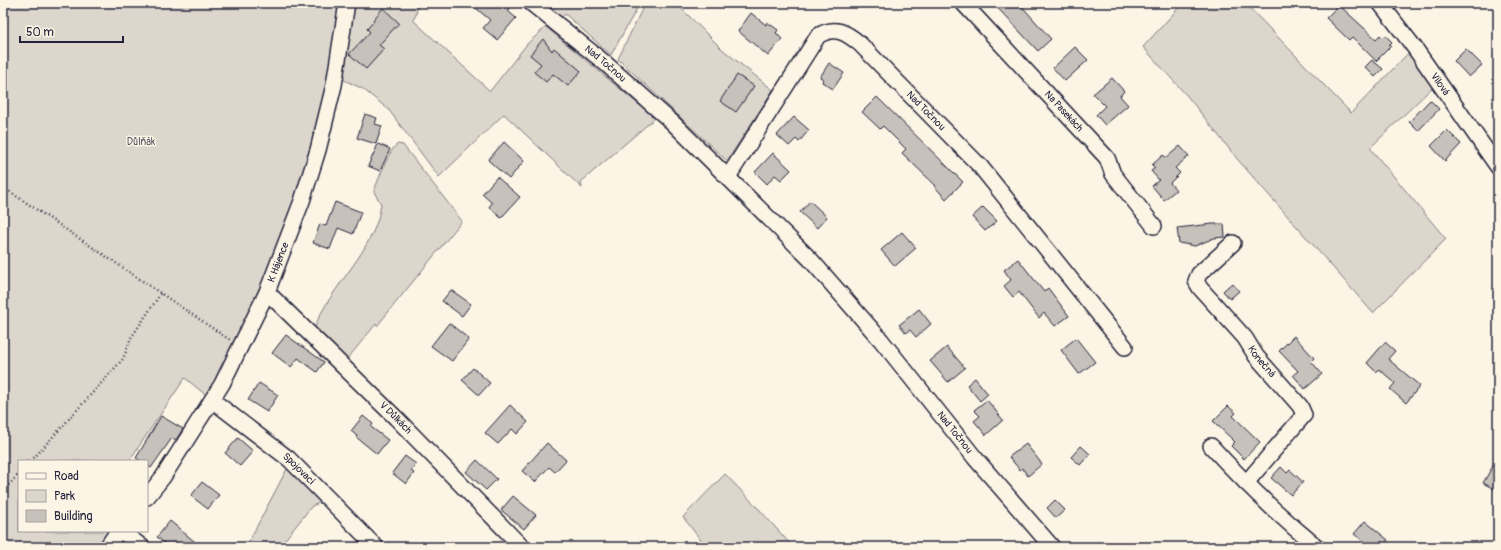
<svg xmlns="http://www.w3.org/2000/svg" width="1501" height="550" viewBox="0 0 1501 550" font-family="Pangolin,sans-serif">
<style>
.green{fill:#dcd6cc;stroke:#7f7c84}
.building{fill:#c6c1bb;stroke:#22223b}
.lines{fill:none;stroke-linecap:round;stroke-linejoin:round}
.minor-casing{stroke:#22223b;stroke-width:18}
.path{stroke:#22223b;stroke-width:2.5;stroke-dasharray:1 3;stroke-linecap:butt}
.minor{stroke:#fcf5e5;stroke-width:15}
.labels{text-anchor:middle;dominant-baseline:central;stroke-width:3;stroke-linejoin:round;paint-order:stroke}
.street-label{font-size:10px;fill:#22223b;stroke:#fcf5e5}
.park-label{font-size:10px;fill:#504f5f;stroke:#fcf5e5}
</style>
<rect width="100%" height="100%" fill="#fcf5e5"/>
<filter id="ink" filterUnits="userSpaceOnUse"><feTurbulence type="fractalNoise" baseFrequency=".025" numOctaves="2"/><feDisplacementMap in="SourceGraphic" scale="8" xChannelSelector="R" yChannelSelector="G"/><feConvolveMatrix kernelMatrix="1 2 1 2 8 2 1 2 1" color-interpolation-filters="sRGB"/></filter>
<g filter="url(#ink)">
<path class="green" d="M 3,3 L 347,3 L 302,201 L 212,400 L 185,378 L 129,461 L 19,461 L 19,531 L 121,531 L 109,547 L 3,547 Z
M 354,3 L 418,3 L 416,15 L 413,20 L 490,91 L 527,44 L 546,27 L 655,118 L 581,182 L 582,188 L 504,114 L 439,177 L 388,109 L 363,89 L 340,78 Z
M 557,3 L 640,3 L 611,55 L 565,14 L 560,19 L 552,10 Z
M 645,3 L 676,3 L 722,49 L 773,90 L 727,161 L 618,59 Z
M 1183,3 L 1245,3 L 1351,113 L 1414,47 L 1438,82 L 1370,148 L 1446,239 L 1373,313 L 1238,160 L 1188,97 L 1143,47 Z
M 398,144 L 403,145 L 462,221 L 377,326 L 376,324 L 348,358 L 345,358 L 314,329 C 329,287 376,250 381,204 L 374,192 L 374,190 C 379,180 389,148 398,144 Z
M 289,465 L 326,504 L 319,503 L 312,506 L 279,547 L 246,547 Z
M 725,474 L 758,508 L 793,547 L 706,547 L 683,517 Z"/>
<path class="building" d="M 470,3 L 503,3 L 510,9 L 508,11 L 516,18 L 497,40 L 483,28 L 490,20 Z
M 993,3 L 1019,3 L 1051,39 L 1038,51 Z
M 1339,5 L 1376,39 L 1380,35 L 1382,38 L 1385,35 L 1392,42 L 1389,45 L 1391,46 L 1376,61 L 1352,37 L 1349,40 L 1326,18 Z
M 383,8 L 399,23 L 379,45 L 384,49 L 366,69 L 349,54 L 370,32 L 367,29 L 374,21 L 373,20 Z
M 751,13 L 766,25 L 767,22 L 778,30 L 776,33 L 782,39 L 768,56 L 738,31 Z
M 543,39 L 552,51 L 554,48 L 581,71 L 568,86 L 553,74 L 546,82 L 534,72 L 541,64 L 530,55 Z
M 1075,47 L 1088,60 L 1065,81 L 1053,68 Z
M 1466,49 L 1482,65 L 1469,77 L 1454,61 Z
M 1372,60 L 1383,69 L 1375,77 L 1365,67 Z
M 829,63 L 844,73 L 833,89 L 822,82 L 823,79 L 820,77 Z
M 737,75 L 754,86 L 736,112 L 720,101 Z
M 1112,78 L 1124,91 L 1120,96 L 1128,105 L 1105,125 L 1096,115 L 1105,106 L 1093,94 Z
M 877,97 L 963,182 L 946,199 L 935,187 L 936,186 L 902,153 L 906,149 L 883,126 L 880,129 L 862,112 Z
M 1430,100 L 1439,109 L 1418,131 L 1409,122 Z
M 365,114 L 377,118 L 375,124 L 382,126 L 376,144 L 357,138 Z
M 794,117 L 809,130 L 799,142 L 796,139 L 789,146 L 777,135 Z
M 1447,130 L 1461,144 L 1445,161 L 1431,146 Z
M 504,142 L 524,161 L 509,179 L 488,160 Z
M 378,144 L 390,149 L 380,171 L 368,166 Z
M 1180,146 L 1189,156 L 1175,168 L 1180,173 L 1170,183 L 1176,190 L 1164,200 L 1152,186 L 1159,180 L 1151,171 L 1155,168 L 1152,165 L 1163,155 L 1166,158 Z
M 773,153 L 791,170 L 781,180 L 775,175 L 767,184 L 755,172 Z
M 497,177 L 520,197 L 501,218 L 489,207 L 492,203 L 482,194 Z
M 810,201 L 827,217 L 817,228 L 800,212 Z
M 335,202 L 361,212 L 353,234 L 338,228 L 330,249 L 313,243 L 320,224 L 326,226 Z
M 983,207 L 997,221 L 985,231 L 972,217 Z
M 1212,224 L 1224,224 L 1225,237 L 1214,238 L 1195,246 L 1179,243 L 1177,228 Z
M 902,232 L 916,248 L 895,266 L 881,250 Z
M 1018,259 L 1044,292 L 1048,288 L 1069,316 L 1055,326 L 1044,313 L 1039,318 L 1019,292 L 1013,297 L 1004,286 L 1011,280 L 1004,270 Z
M 1232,283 L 1239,291 L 1230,299 L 1223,291 Z
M 451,290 L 471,304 L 462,316 L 442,301 Z
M 919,309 L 931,324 L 916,337 L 910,330 L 906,333 L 899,325 Z
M 449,323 L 469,339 L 452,361 L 431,346 Z
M 286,335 L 324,362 L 317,372 L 298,358 L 291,367 L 272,353 Z
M 1294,336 L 1314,358 L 1311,361 L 1322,374 L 1305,389 L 1293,375 L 1298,371 L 1279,351 Z
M 1076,338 L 1095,362 L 1079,374 L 1061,350 Z
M 1385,342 L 1395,351 L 1388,359 L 1420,386 L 1406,403 L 1390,389 L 1395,383 L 1379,369 L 1376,372 L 1367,363 Z
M 947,347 L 965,368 L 948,382 L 930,361 Z
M 473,368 L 490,383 L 479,395 L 462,380 Z
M 975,378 L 988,394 L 980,401 L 967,385 Z
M 259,383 L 278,395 L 267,412 L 248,400 Z
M 987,400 L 1003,420 L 986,435 L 974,421 L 980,416 L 974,410 Z
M 510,405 L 528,422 L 517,434 L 512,429 L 498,444 L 485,433 Z
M 1228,406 L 1236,413 L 1233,416 L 1260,442 L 1244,459 L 1231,446 L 1235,442 L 1213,421 Z
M 161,416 L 183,429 L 176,440 L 172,438 L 151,468 L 147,465 L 147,461 L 141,461 L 136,458 Z
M 363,416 L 373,424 L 371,427 L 388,440 L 377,454 L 356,437 L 357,436 L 351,431 Z
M 238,438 L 253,451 L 240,466 L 225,453 Z
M 547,443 L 566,460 L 555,472 L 549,467 L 535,482 L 522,471 Z
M 1026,444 L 1042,464 L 1028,476 L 1022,468 L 1020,470 L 1009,457 Z
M 1081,446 L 1090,454 L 1080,465 L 1071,457 Z
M 405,456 L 416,464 L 411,471 L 414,473 L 406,484 L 392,473 Z
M 1498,457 L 1498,491 L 1483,483 Z
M 477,460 L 497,479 L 486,490 L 466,472 Z
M 1281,467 L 1287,473 L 1290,470 L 1303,482 L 1291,495 L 1271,478 Z
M 202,482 L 219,495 L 208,509 L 191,496 Z
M 513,496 L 536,515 L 524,529 L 501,510 Z
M 1055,500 L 1065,510 L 1056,518 L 1047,508 Z
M 170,521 L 201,547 L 169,547 L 157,537 Z
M 1365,521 L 1388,540 L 1382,547 L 1371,547 L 1354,534 Z"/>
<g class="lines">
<defs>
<g id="minor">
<path id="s1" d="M 531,3 L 605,63 L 673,123 L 810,259 L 881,340 L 975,458 L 1052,547"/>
<path id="s2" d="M 963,3 L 1107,158 L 1113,174 L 1154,226"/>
<path id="s3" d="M 1380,3 L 1414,47 L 1498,167"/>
<path id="s4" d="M 728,177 L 818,36 C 835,25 847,33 860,44 L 980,166 L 1125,347"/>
<path id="s5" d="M 1233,243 L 1199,274 L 1196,281 L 1200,288 L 1245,338 L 1256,356 L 1300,406 L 1304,415 L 1246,483"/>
<path id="s6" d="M 267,292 L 396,418 L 522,547"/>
<path id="s7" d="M 212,400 L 289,459 L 376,547"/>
<path d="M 1211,446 C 1244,482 1279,516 1317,547"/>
<path id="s8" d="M 147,497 L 163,477 L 222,384 L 267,292 L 302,201 L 318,150 L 334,85 L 347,3"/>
<path d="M 121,531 L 142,547"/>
<path d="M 107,547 L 118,531"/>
</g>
</defs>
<use href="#minor" class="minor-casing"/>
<path class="path" d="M 3,187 L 230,340
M 31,461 L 123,359 L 131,338 L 161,293
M 3,491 L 19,474"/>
<use href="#minor" class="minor"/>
</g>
</g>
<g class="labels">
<g class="street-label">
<text stroke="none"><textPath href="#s1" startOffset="96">Nad Točnou</textPath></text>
<text stroke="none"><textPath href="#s3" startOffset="101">Vilová</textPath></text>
<text stroke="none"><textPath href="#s4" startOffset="308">Nad Točnou</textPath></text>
<text stroke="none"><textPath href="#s2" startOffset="148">Na Pasekách</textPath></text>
<text stroke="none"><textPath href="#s8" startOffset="270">K Hájence</textPath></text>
<text stroke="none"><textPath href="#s5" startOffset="158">Konečná</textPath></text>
<text stroke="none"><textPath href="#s6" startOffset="180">V Důlkách</textPath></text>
<text stroke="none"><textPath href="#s1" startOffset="605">Nad Točnou</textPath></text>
<text stroke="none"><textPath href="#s7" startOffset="111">Spojovací</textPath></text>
</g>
<g class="park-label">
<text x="141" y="142">Důlňák</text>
</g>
</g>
<rect width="1501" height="550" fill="none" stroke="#fcf5e5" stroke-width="16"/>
<rect x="8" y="8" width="1485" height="534" fill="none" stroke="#22223b" stroke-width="1.5" filter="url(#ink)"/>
<rect x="18" y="460" width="130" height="72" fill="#fcf5e5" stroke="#a5a1a1"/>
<rect x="26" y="473" width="20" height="6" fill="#fcf5e5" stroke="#a5a1a1"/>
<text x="54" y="480" font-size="12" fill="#22223b">Road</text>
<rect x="26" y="490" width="20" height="12" fill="#dcd6cc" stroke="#a5a1a1"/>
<text x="54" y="500" font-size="12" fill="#22223b">Park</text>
<rect x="26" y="510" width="20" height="12" fill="#c6c1bb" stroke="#a5a1a1"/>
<text x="54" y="520" font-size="12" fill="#22223b">Building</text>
<path d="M20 36v6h103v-6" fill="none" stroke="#22223b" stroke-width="2"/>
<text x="26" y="36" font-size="12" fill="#22223b" stroke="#fcf5e5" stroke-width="3" paint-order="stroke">50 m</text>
</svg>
